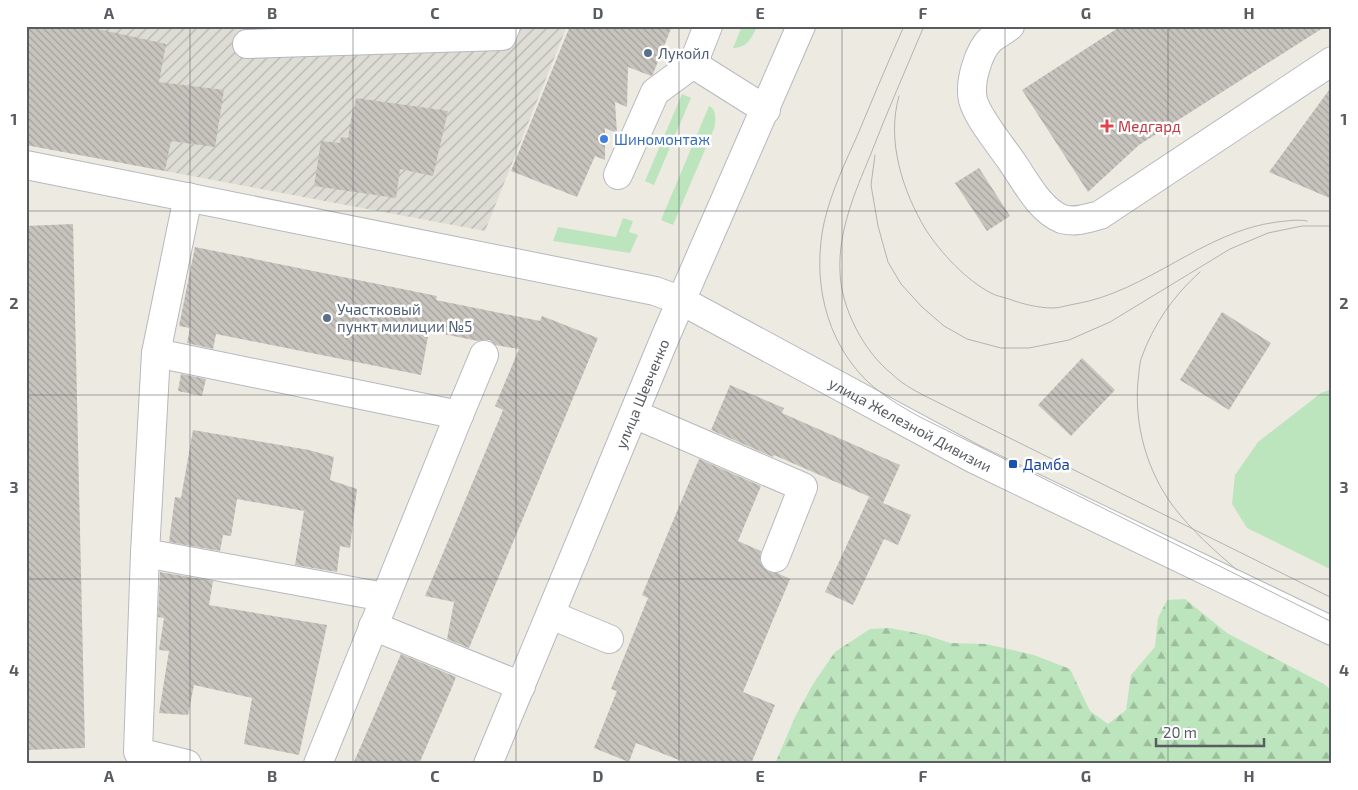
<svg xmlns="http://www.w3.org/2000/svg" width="1358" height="790" viewBox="0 0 1358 790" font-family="'Exo 2',sans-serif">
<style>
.industrial{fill:url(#industrial-furrows)}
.grass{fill:#bde5bd}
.forest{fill:url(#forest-firs)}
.building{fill:url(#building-back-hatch)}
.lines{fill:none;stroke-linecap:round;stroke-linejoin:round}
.minor-casing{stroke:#b6b9be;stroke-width:30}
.minor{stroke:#fff;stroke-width:28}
.tram{stroke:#b2b3b3;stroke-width:1}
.grid{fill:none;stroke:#595d62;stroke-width:1;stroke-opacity:0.55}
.service-dot{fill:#5c6f8a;stroke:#fff;stroke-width:2}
.health-dot{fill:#e0444e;stroke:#fff;stroke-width:2}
.shop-dot{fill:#3f7fe0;stroke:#fff;stroke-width:2}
.transit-dot{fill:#1a4fb4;stroke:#fff;stroke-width:2}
.labels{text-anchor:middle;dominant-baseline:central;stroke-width:5;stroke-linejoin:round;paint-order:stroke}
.service-label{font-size:15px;fill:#4e5e75;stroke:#fff;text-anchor:start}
.health-label{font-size:15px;fill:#be3a42;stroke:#fff;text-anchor:start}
.shop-label{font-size:15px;fill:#366cbe;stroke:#fff;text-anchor:start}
.street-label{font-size:15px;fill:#595d62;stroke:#fff}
.transit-label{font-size:15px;fill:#164399;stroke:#fff;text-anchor:start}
.neatline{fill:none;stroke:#595d62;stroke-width:2}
.grid-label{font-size:16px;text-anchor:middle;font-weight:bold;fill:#595d62}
</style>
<defs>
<pattern id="industrial-furrows" width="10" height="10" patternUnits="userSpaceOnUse" patternTransform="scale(1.25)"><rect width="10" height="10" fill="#dddcd5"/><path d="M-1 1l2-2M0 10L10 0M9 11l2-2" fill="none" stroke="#b6b6b0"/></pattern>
<pattern id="forest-firs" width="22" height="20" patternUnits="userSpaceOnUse" patternTransform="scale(1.25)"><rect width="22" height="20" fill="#bde5bd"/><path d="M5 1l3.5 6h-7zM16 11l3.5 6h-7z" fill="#9dbd9d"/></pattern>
<pattern id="building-back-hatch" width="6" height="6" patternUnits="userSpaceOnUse" patternTransform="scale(1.25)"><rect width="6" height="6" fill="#c7c4be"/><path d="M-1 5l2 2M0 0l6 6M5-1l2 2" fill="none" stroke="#a5a29e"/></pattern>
</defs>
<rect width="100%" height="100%" fill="#edeae1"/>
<path class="industrial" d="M 26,26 L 567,26 L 485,231 L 26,145 Z"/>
<path class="grass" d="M 742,26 L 757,26 C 752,38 747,48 733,48 Z
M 682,94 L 691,98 L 654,185 L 645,181 Z
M 709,106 C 717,110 715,118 715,126 L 673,225 L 661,220 Z
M 623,218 L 633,221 L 629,232 L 638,235 L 630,253 L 553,241 L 558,227 L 616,237 Z
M 1332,389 L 1332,570 L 1247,528 L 1232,504 L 1235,475 L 1258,442 L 1321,393 Z"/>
<path class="forest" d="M 1185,599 L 1227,633 L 1322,683 L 1332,690 L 1332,756 L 1326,764 L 775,764 L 795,717 L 813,684 L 835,652 L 870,629 L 890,628 L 926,635 L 950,643 L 986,644 L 1034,655 L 1070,669 L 1090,711 L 1108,724 L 1126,710 L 1131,675 L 1155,647 L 1158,618 L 1167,600 Z"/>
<path class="building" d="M 26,26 L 84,26 L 166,44 L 159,82 L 224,90 L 215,147 L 171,141 L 165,171 L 26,145 Z
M 570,26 L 672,26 L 653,74 L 651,76 L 628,67 L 627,107 L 615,102 L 617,133 L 605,128 L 605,160 L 595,156 L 577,197 L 511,171 Z
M 1121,26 L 1326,26 L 1139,145 L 1088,192 L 1022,90 Z
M 1332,86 L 1332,199 L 1269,172 Z
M 356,98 L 448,111 L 433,176 L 400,169 L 396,198 L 314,186 L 321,141 L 340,143 L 341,137 L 348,138 L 353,108 L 354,108 Z
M 979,168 L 1010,216 L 987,231 L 955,183 Z
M 73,224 L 85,748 L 26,750 L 26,226 Z
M 195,247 L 437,296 L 436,300 L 540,321 L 542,316 L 598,338 L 469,648 L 447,639 L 454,602 L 425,596 L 503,410 L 495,406 L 519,349 L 495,345 L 490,340 L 482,340 L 478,341 L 429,331 L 421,375 L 216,334 L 213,349 L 187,343 L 190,328 L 179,326 Z
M 1222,312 L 1271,343 L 1229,410 L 1180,380 Z
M 1082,358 L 1115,390 L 1071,436 L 1038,405 Z
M 181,374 L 206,379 L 202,396 L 178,391 Z
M 730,385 L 784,408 L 782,413 L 900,465 L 883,503 L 911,515 L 898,545 L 884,539 L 853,605 L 825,592 L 869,497 L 877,500 L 774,455 L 773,457 L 711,430 Z
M 193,430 L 309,450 L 334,457 L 330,480 L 357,489 L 350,548 L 340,546 L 337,572 L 295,565 L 304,511 L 237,499 L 231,536 L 223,535 L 220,551 L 169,542 L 175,497 L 181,498 Z
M 699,459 L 761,486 L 738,541 L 761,551 L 760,561 L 763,567 L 769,572 L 777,573 L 790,579 L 743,692 L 775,705 L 751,764 L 689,764 L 636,743 L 629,762 L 594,748 L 617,691 L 611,689 L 648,598 L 642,595 Z
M 160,572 L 213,581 L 209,605 L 327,625 L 299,755 L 244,744 L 252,698 L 194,685 L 188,715 L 159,713 L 169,651 L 159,650 L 164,618 L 158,617 Z
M 401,654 L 456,677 L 450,692 L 419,764 L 353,764 Z"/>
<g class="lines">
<defs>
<g id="minor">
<path d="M 1010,26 C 1004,31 997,34 991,39 C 978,51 969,83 973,100 C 978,119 1003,148 1014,165 C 1027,184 1040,210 1062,219 C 1075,223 1088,218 1100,215 L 1332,61"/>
<path d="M 247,44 L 502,36 L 506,26"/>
<path d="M 693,64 L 766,110"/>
<path id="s1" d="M 26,165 L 655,291 L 682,301 L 974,459 L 1332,631"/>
<path d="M 618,175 L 655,92 L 693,64 L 708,26"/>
<path d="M 156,353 L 188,197"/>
<path d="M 634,414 L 803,487 L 775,558"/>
<path d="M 459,415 L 484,355"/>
<path d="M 145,553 L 384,597"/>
<path d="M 551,615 L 609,639"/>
<path d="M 373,626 L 521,686"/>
<path d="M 187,764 L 138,752 L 145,553 L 156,353 L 459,415 L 318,764"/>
<path id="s2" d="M 488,764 L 667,333 L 801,26"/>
</g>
</defs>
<use href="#minor" class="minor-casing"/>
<use href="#minor" class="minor"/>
<path class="tram" d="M 904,26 C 888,62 873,98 858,134 C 845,163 831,192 824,223 C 812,279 825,340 867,381 C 883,396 902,407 920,417 L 1332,622
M 924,26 C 906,69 887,112 870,156 C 855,192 838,231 840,272 C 841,308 864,352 892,374 C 901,383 912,389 923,395 L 1332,598
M 899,96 C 886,141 903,192 926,230 C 941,253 966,280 991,293 C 996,296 1003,297 1009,299 C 1022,304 1039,308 1053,308 C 1060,308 1068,305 1075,304 C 1147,292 1204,231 1277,222 C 1287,221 1297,219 1307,221
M 875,155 L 871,185 L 878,226 L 888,262 L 901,284 L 922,307 L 944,326 L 967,339 L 1001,348 L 1029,348 L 1069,340 L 1110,322 L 1230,249 L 1268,233 L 1302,226 L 1332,226
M 1200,272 C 1173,296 1153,325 1141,359 C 1139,366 1139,374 1138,381 C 1134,425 1147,471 1173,506 C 1191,530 1215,551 1237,570"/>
</g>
<path class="grid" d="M 190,26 L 190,764M 353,26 L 353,764M 516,26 L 516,764M 679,26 L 679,764M 842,26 L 842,764M 1005,26 L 1005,764M 1168,26 L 1168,764M 26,211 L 1332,211M 26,395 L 1332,395M 26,579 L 1332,579"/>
<g class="service-dot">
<circle cx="648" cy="53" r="5"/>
<circle cx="327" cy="318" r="5"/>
</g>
<path class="health-dot" d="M1104.5 118.5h5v5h5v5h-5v5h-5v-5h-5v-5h5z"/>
<circle class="shop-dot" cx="604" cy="139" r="5"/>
<rect class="transit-dot" x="1008" y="459" width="10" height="10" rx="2.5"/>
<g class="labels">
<g class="service-label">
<text x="658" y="53">Лукойл</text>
<text x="337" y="309">Участковый<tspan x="337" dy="17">пункт милиции №5</tspan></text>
</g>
<g class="health-label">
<text x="1118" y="126">Медгард</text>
</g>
<g class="shop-label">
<text x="614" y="139">Шиномонтаж</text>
</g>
<g class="street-label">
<text stroke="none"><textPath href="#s2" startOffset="401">улица Шевченко</textPath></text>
<text stroke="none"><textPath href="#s1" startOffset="930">улица Железной Дивизии</textPath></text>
</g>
<g class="transit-label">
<text x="1023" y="464">Дамба</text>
</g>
</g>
<rect width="1358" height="790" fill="none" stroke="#ffffff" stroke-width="55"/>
<path d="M1156 738v8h108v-8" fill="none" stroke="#595d62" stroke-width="2.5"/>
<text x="1163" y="738" font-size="15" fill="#595d62" stroke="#ffffff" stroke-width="4" paint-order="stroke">20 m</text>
<rect x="28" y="28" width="1302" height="734" class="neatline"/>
<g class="grid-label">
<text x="109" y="19">A</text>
<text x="272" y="19">B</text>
<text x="435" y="19">C</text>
<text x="598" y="19">D</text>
<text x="760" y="19">E</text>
<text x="923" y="19">F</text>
<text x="1086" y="19">G</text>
<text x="1249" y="19">H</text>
<text x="14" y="125">1</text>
<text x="1344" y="125">1</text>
<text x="14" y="309">2</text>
<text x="1344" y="309">2</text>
<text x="14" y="493">3</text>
<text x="1344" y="493">3</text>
<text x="14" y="676">4</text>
<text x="1344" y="676">4</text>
<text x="109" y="782">A</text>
<text x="272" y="782">B</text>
<text x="435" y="782">C</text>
<text x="598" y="782">D</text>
<text x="760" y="782">E</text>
<text x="923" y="782">F</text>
<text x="1086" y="782">G</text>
<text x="1249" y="782">H</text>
</g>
</svg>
